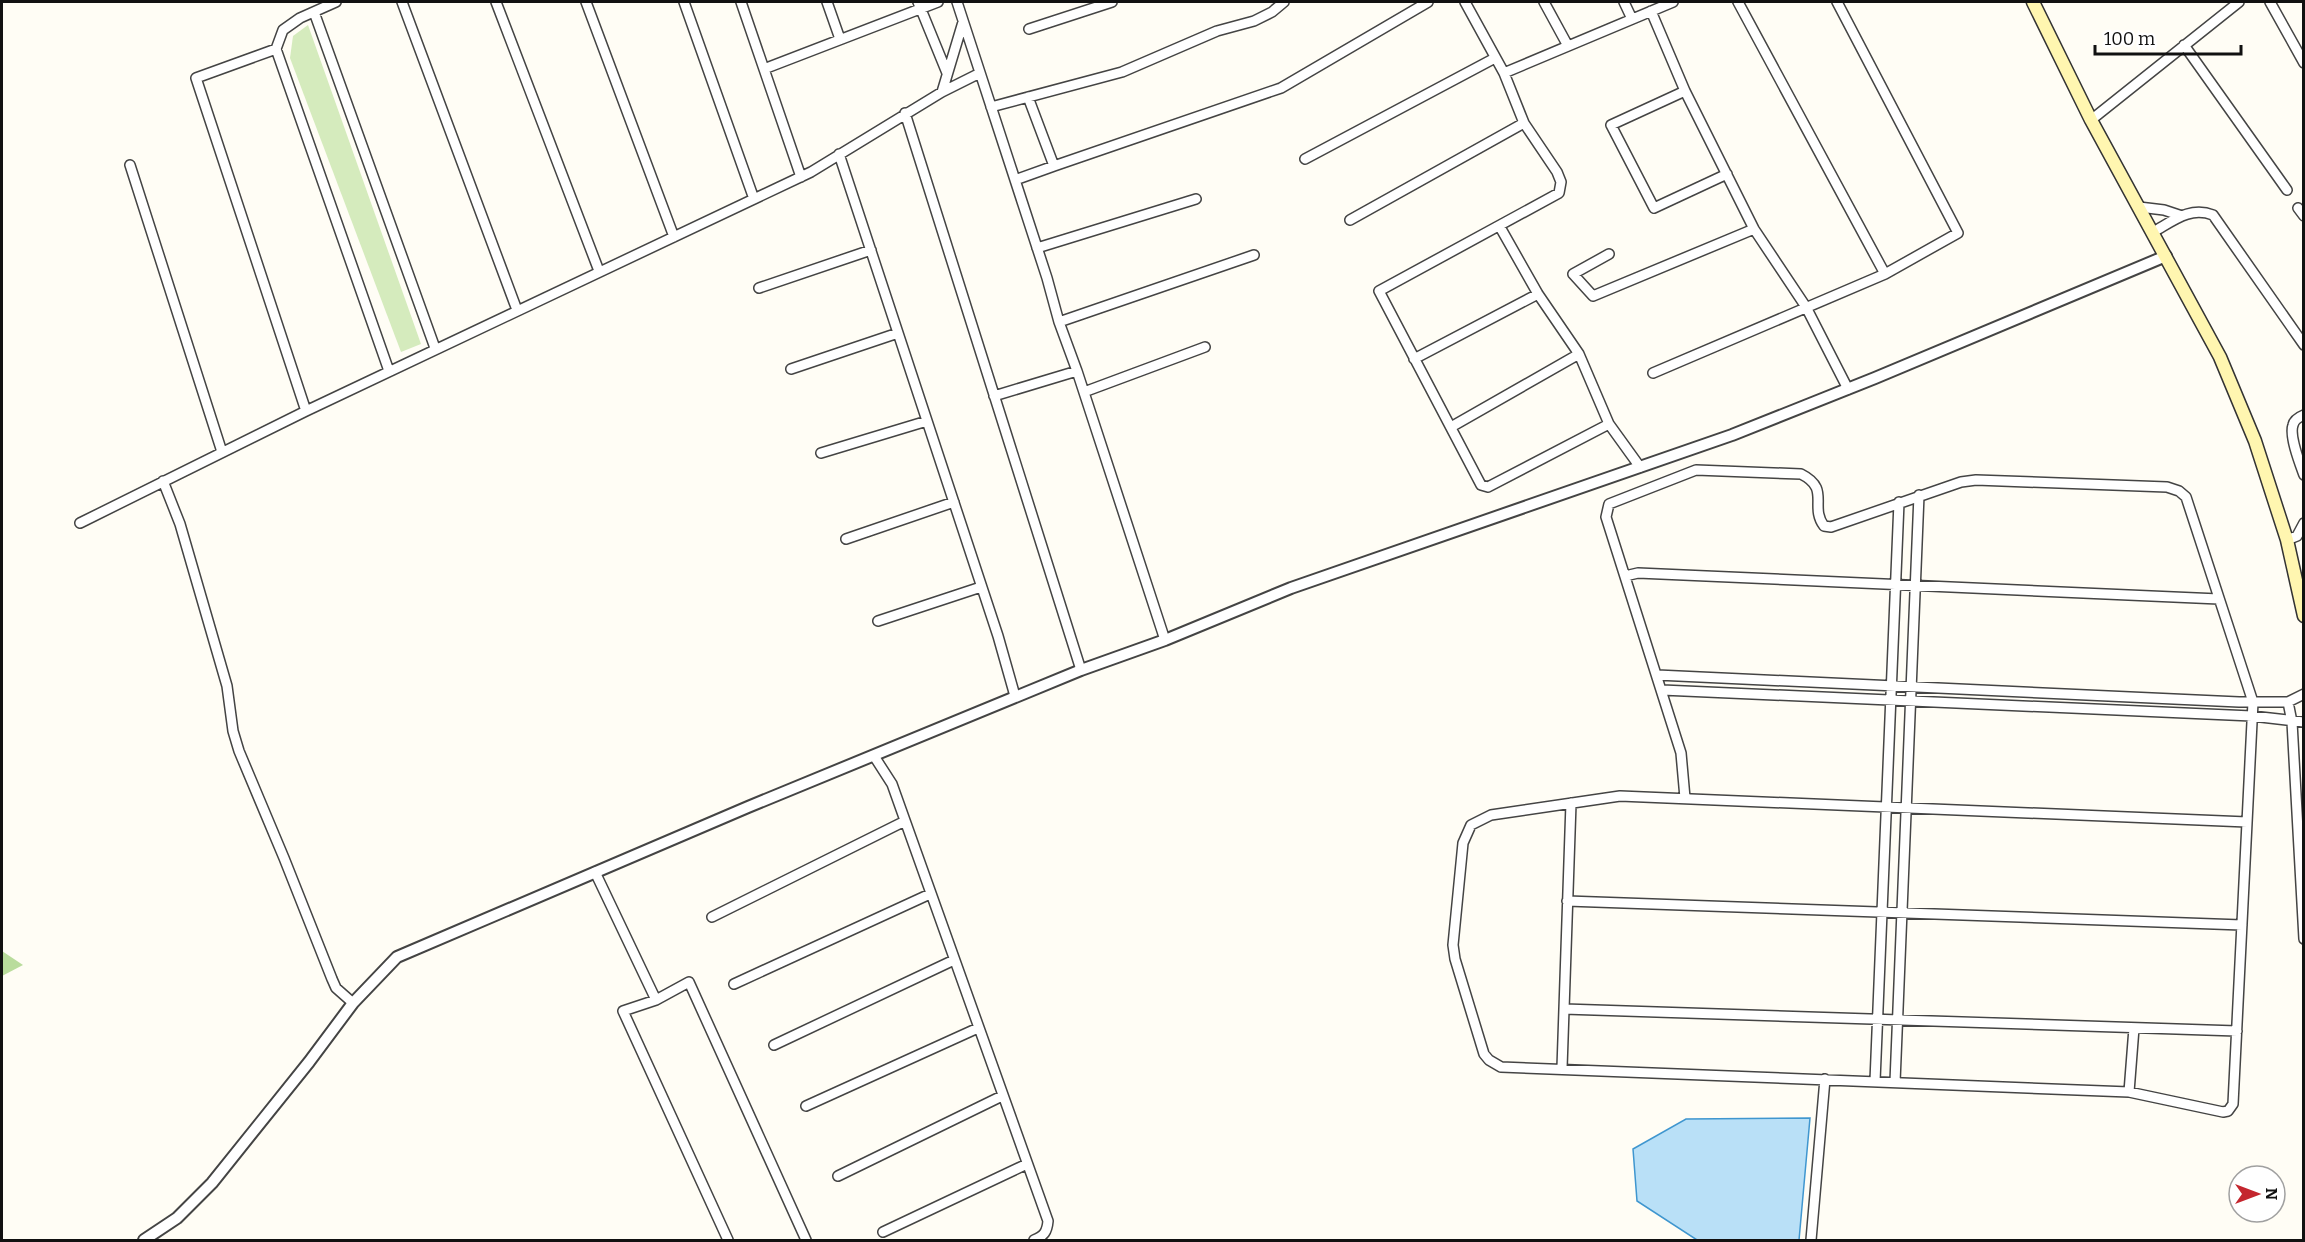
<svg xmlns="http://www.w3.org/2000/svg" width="2305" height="1242" viewBox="0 0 2305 1242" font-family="Bitter,serif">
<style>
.green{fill:#d5ebbd}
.forest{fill:#b9dc9c}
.water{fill:#b9e0f7;stroke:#3f96cf;stroke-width:1.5}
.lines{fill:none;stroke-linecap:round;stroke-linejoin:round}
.minor-casing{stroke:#444;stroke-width:12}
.tertiary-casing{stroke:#444;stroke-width:14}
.secondary-casing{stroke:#333;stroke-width:15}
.minor{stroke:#fff;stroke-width:9}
.tertiary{stroke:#fff;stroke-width:10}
.secondary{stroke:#fff6b0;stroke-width:12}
</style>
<rect width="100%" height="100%" fill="#fffdf5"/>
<path class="green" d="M 308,25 L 421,344 L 401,352 L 290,58 L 293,36 Z"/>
<path class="forest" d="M 2,951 L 23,965 L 2,976 Z"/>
<path class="water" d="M 1810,1118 L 1799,1240 L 1697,1240 L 1637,1201 L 1633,1149 L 1686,1119 Z"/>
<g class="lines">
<defs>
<path id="minor" d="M 336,2 L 300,18 L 283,30 L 276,49 L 389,371
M 402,2 L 517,310
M 496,2 L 599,271
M 586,2 L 674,237
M 684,2 L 754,199
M 741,2 L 801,177
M 827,2 L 840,39
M 918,2 L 947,73
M 957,2 L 1047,278 L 1059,322 L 1077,371 L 1165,640
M 1465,2 L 1504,73 L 1524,123 L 1557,172 L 1561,182 L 1559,193 L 1379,291 L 1481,485 L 1488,487 L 1609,424
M 1544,2 L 1568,46
M 1624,2 L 1632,19
M 1738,2 L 1885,274
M 2270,2 L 2304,63
M 1651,11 L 1685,91 L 1754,229 L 1806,307 L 1848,389
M 314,12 L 435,348
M 1029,29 L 1112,2
M 2184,45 L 2287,190
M 276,49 L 196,78 L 306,411
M 764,69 L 938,2
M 1504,73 L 1673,2
M 1685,91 L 1611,125 L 1654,208 L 1727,174
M 942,92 L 963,22
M 1028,97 L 1054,166 L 1281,88 L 1428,2
M 991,107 L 1122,72 L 1217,31 L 1254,21 L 1272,12 L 1284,2
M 905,113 L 1081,670
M 2091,120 L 2239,2
M 839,154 L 998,636 L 1015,696
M 1305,159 L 1495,58
M 130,165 L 222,452
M 1015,180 L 1054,166
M 2139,207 L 2164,210 L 2182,216
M 2298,208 L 2304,216
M 1350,220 L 1524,123
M 1500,227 L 1538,294 L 1579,354 L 1609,424 L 1640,467
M 2153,232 C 2173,221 2190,206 2213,215 L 2304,345
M 1037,248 L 1196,199
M 1609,254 L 1573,274 L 1593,296 L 1754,229
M 759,288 L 871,250
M 1059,322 L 1254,255
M 1414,359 L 1538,294
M 791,369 L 898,333
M 1653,373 L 1885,274 L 1958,233 L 1837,2
M 1084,392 L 1205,347
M 994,396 L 1077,371
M 2304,415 C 2299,417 2294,420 2293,425 C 2289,436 2300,464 2304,475
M 1451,427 L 1579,354
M 821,453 L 927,421
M 163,481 L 180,524 L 227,686 L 233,731 L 239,751 L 284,858 L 332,979 L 336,988 L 353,1003
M 80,523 L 306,411 L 811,172 L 942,92 L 980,73
M 846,539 L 954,502
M 2287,540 L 2297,536 L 2304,523
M 1625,576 L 1638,573 L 2219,599
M 878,621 L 981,587
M 1657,675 L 2239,702 L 2288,702 L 2304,694
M 1662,690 L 2252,716 L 2304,722
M 2288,702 L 2292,722 L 2304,939
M 874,756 L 892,784 L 1048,1221 C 1047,1232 1044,1236 1034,1240
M 1685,798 L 1681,753 L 1606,517 L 1609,504 L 1696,470 L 1801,474 C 1831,489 1809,506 1824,526 L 1831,527 L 1961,482 L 1976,480 L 2167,487 L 2179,491 L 2186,497 L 2253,702 L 2233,1104 L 2228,1111 L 2223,1112 L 2129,1092 L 1501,1067 L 1489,1060 L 1484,1054 L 1455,959 L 1453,945 L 1463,843 L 1471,825 L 1491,815 L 1620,796 L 2247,822
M 595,872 L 656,1000
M 1567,901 L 2242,925
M 712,917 L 905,821
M 734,984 L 930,894
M 1564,1009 L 2237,1031
M 774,1045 L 954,960
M 1562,1068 L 1571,803
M 1875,1081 L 1899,502
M 1895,1082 L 1919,495
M 2129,1092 L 2134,1028
M 806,1106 L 978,1028
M 838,1176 L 1002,1096
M 883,1232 L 1027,1164
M 728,1240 L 623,1011 L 656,1000 L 689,982 L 806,1240
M 1811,1240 L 1825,1079"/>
<path id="tertiary" d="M 144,1240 L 177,1218 L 212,1183 L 309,1062 L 353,1003 L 397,957 L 748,807 L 1081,670 L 1165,640 L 1291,588 L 1732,435 L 1875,378 L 2166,256"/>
<path id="secondary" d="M 2033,2 L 2091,120 L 2220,357 L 2255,441 L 2287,540 L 2304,616"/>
</defs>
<use href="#minor" class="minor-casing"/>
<use href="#tertiary" class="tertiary-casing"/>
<use href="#secondary" class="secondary-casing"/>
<use href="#minor" class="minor"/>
<use href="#tertiary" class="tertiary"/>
<use href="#secondary" class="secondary"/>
</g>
<rect width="2305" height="1242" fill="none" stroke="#111111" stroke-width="6"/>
<g transform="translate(2257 1194) rotate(90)"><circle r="28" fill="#ffffff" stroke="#a0a0a0" stroke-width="1.5"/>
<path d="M0-4.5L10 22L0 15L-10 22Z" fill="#c4262e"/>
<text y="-9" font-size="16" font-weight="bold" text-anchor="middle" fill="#111111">N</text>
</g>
<path d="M2095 45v9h146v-9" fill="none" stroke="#111111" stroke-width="3"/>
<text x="2104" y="45" font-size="18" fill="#111111" stroke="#ffffff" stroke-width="4.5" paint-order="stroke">100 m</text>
</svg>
